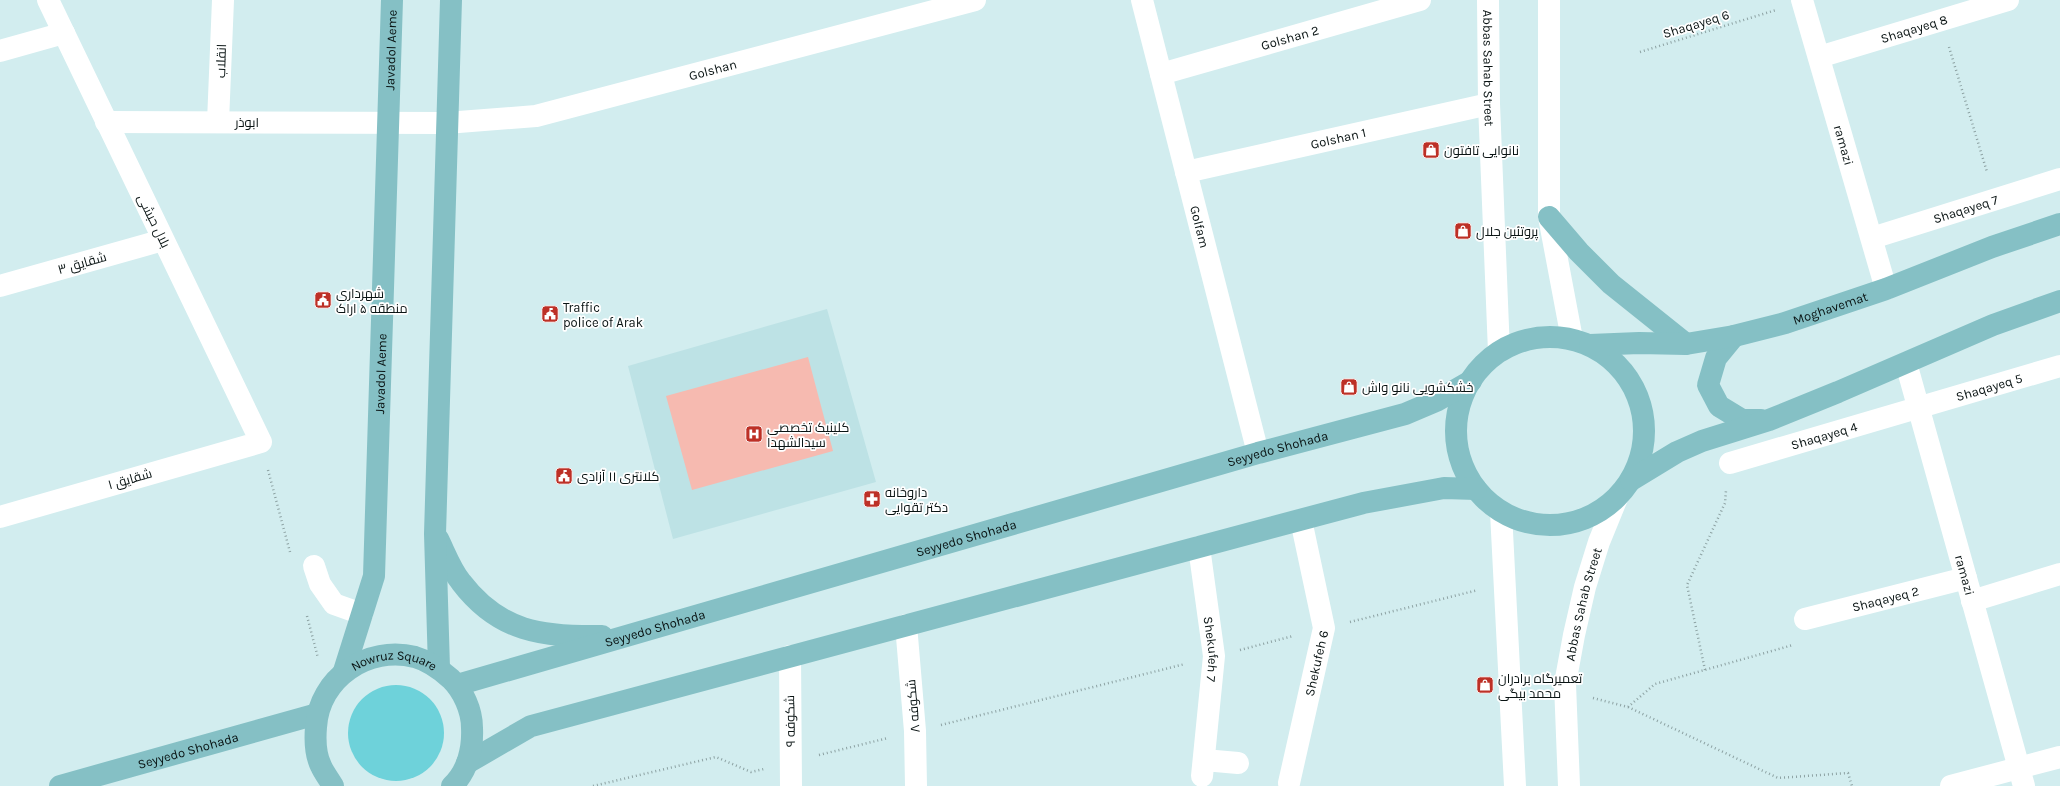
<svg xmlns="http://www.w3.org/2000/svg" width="2060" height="786" viewBox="0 0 2060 786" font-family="Karla,Cairo,sans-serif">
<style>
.built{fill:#bde2e5}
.green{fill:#6ed2da}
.building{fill:#f6bab0}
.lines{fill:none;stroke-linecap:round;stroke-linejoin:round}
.path{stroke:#8da2a3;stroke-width:2.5;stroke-dasharray:1 3;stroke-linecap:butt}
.minor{stroke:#fff;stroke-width:22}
.major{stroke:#85c0c5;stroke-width:22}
.labels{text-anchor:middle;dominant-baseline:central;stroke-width:3.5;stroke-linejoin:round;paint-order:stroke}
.street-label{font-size:13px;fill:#091313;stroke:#fff}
.poi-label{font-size:13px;fill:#091313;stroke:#fff;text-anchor:start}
</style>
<rect width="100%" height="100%" fill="#d2edef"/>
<path class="built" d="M 827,309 L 876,482 L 673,539 L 628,366 Z"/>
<path class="green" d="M348 733a48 48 0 1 1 96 0a48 48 0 1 1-96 0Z"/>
<path class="building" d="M 808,357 L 833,451 L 692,490 L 666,396 Z"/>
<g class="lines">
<path class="path" d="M 1949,47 L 1987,172
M 1640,52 L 1776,10
M 268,470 L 290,552
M 307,616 L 318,658
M 1350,622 L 1478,590
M 1240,650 L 1293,636
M 1705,670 L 1687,585 L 1725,503 L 1726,490
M 1593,698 L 1628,707 L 1655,684 L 1793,645
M 1628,707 L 1778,778 L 1848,773 L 1852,786
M 941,725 L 1185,664
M 819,755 L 888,738
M 593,786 L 716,757 L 751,772 L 764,769"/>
<g class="minor">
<path id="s1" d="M 1142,0 L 1258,453"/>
<path id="s2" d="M 1488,0 L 1489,104 L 1499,352"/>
<path d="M 1549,0 L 1549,217 L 1572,339"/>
<path id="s3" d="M 1802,0 L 1886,289"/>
<path d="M 0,51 L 64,33"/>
<path id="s4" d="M 1819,57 L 2008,0"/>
<path id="s5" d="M 1161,74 L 1420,0"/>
<path id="s6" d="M 106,122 L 446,123 L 536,116 L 975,0"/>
<path d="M 218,122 L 223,0"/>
<path id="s7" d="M 1186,172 L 1489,104"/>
<path id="s8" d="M 1872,238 L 2060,179"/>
<path d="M 0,286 L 163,240"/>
<path id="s9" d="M 1906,363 L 2024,786"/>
<path id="s10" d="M 1730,463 L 2060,366"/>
<path d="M 1501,512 L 1515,786"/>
<path d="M 0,517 L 261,442 L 48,0"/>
<path id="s11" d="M 1199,547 L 1214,656 L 1202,776"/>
<path d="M 314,566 L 320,584 L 334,604 L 362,614"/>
<path d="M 1972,601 L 2060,574"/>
<path id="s12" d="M 1805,619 L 1966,578"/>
<path d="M 906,625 L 915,731 L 916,786"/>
<path d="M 790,656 L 791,786"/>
<path d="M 1204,760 L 1238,763"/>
<path id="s13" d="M 1289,783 L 1324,628 L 1301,520"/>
<path id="s14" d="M 1569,786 L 1565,684 L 1574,635 L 1585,587 L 1599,542 L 1617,498"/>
<path d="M 1951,786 L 2060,757"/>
</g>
<g class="major">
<path d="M 1549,217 L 1579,252 L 1611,284 L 1686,344"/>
<path d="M 1734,336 L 1716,358 L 1708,385 L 1719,406 L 1742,420 L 1761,420"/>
<circle cx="1550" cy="431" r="94"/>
<path id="s15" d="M 1590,345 L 1639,343 L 1686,344 L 1734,336 L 1785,323 L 1886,289 L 1992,247 L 2060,224"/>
<path d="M 1631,480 L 1677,452 L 1702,441 L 1769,420 L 1838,392 L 1993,325 L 2060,301"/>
<path d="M 438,539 C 445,553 451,570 461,582 C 499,632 542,637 602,636"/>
<path d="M 439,668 L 435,534 L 451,0"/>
<path id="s16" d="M 344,671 L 374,576 L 392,0"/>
<path id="s17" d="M 457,685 L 1258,453 L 1405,414 L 1438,400 L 1471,381"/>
<path d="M 467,763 L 531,726 L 1363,503 L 1444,488 L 1476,489"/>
<path id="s18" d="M 60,786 L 317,714"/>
<path id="s19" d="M 333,786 C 329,779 324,773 321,766 C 315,754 315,739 316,727 C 319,678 368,645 415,657 C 429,661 441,670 451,679 C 463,691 472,710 472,728 C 473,748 468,771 452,786"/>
</g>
</g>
<defs>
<symbol id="shop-square" viewBox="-11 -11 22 22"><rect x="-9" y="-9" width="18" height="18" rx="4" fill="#bd3026" stroke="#fff"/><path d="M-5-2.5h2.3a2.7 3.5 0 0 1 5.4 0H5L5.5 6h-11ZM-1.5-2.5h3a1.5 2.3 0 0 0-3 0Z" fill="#fff"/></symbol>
<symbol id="civic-square" viewBox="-11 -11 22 22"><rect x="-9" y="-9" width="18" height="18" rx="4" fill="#bd3026" stroke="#fff"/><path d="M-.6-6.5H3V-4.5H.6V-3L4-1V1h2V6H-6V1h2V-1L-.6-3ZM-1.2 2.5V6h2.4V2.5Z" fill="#fff"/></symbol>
<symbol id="hospital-square" viewBox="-11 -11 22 22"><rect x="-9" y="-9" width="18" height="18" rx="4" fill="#bd3026" stroke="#fff"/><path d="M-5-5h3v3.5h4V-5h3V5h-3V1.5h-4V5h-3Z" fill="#fff"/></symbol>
<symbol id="pharmacy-square" viewBox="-11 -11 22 22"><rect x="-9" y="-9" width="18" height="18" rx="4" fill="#bd3026" stroke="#fff"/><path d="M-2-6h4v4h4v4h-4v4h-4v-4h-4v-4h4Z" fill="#fff"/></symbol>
</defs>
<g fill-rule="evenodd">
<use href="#shop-square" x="1421" y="140" width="20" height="20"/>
<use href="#shop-square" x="1453" y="221" width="20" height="20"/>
<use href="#civic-square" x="313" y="290" width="20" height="20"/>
<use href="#civic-square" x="540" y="304" width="20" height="20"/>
<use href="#shop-square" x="1339" y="377" width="20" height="20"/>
<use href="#hospital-square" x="744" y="424" width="20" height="20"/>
<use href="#civic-square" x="554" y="466" width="20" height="20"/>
<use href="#pharmacy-square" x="862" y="489" width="20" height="20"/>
<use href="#shop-square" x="1475" y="675" width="20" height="20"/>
</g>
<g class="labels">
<g class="street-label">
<text transform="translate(1696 24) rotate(-17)">Shaqayeq 6</text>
<text stroke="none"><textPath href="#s4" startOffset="99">Shaqayeq 8</textPath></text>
<text stroke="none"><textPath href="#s5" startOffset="134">Golshan 2</textPath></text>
<text stroke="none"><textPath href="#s16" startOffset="626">Javadol Aeme</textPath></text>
<text transform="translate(221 61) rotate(-88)">انقلاب</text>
<text stroke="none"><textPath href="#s2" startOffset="68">Abbas Sahab Street</textPath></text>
<text stroke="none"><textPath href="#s6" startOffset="613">Golshan</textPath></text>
<text x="247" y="122">ابوذر</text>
<text stroke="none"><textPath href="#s7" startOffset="156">Golshan 1</textPath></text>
<text stroke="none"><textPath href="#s3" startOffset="151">ramazi</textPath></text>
<text stroke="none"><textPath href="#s8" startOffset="98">Shaqayeq 7</textPath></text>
<text transform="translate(154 221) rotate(64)">بلال حبشی</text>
<text stroke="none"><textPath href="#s1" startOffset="234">Golfam</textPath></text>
<text transform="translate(82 263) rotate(-16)">شقایق ۳</text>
<text stroke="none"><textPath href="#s15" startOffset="245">Moghavemat</textPath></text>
<text stroke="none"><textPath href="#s16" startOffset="302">Javadol Aeme</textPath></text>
<text stroke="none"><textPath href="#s10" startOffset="270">Shaqayeq 5</textPath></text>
<text stroke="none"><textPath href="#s10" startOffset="98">Shaqayeq 4</textPath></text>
<text stroke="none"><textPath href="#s17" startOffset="854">Seyyedo Shohada</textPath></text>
<text transform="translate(130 479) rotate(-16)">شقایق ۱</text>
<text stroke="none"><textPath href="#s17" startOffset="530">Seyyedo Shohada</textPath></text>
<text stroke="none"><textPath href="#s9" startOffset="220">ramazi</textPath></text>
<text stroke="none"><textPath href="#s12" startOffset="83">Shaqayeq 2</textPath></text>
<text stroke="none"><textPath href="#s14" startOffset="184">Abbas Sahab Street</textPath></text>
<text stroke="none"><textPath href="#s17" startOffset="206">Seyyedo Shohada</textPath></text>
<text stroke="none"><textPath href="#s11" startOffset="103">Shekufeh 7</textPath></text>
<text stroke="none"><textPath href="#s13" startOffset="123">Shekufeh 6</textPath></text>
<text stroke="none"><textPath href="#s19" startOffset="180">Nowruz Square</textPath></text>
<text transform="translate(913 706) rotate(-95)">شکوفه ۸</text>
<text transform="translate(790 721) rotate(-91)">شکوفه ۹</text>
<text stroke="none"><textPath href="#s18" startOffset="133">Seyyedo Shohada</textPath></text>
</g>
<g class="poi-label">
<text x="1444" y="150">نانوایی تافتون</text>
<text x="1476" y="231">پروتئین جلال</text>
<text x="336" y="293">شهرداری<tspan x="336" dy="15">منطقه ۵ اراک</tspan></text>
<text x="563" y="307">Traffic<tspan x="563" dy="15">police of Arak</tspan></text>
<text x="1362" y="387">خشکشویی نانو واش</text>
<text x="767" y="427">کلینیک تخصصی<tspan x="767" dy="15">سیدالشهدا</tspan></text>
<text x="577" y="476">کلانتری ۱۱ آزادی</text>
<text x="885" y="492">داروخانه<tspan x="885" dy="15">دکتر تقوایی</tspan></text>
<text x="1498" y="678">تعمیرگاه برادران<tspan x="1498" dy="15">محمد بیگی</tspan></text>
</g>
</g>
</svg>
